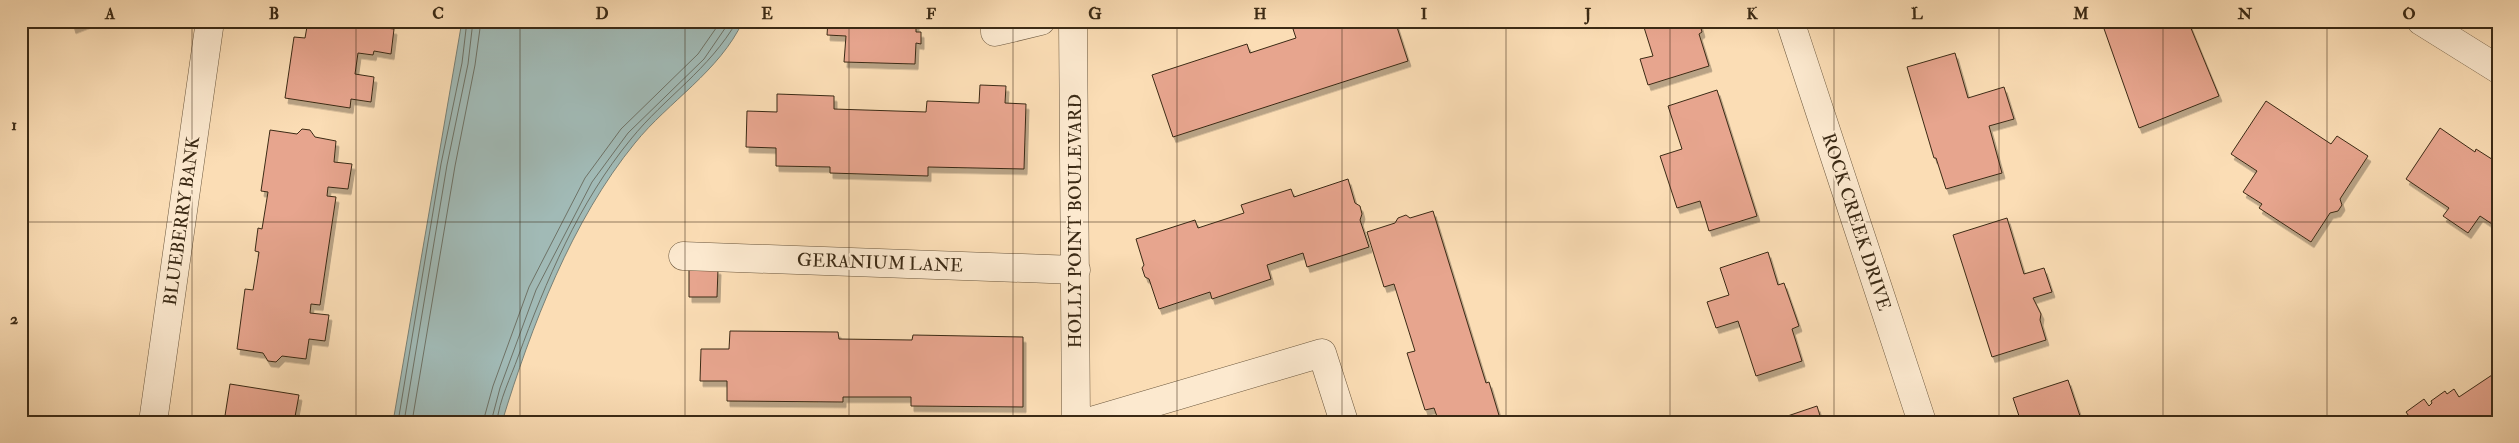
<svg xmlns="http://www.w3.org/2000/svg" width="2519" height="443" viewBox="0 0 2519 443" font-family="'IM FELL Double Pica',serif">
<style>
.water{fill:#a1bab6;stroke:#788076}
.lines{fill:none;stroke-linecap:round;stroke-linejoin:round}
.shore{stroke:#6e7266;stroke-width:1}
.building{fill:#e7a58e;stroke:#3b2a15;filter:url(#shadow)}
.street-casing{stroke:#6b573d;stroke-width:29}
.street{stroke:#fce9cf;stroke-width:28}
.grid{fill:none;stroke:#3b2a15;stroke-width:1;stroke-opacity:0.55}
.labels{text-anchor:middle;dominant-baseline:central;stroke-width:4;stroke-linejoin:round;paint-order:stroke}
.street-label{font-size:18px;fill:#3b2a15;stroke:#fce9cf}
.neatline{fill:none;stroke:#3b2a15;stroke-width:2}
.grid-label{font-size:16px;text-anchor:middle;font-weight:bold;fill:#3b2a15}
</style>
<defs>
<filter id="shadow"><feDropShadow dx="3" dy="5.5" stdDeviation="0" flood-color="#0004"/></filter>
</defs>
<rect width="100%" height="100%" fill="#fbddb5"/>
<filter id="stains"><feTurbulence type="fractalNoise" baseFrequency=".004" numOctaves="4"/><feColorMatrix values="0 0 0 0 .2 0 0 0 0 .09 0 0 0 0 .02 0 0 0 .5 -.17"/></filter>
<radialGradient id="worn" r=".72"><stop offset=".6" stop-color="#630" stop-opacity="0"/><stop offset="1" stop-color="#630" stop-opacity=".3"/></radialGradient>
<path class="water" d="M 462,21 L 743,21 C 719,72 669,101 635,143 C 572,220 531,327 502,422 L 393,422 Z"/>
<g class="lines">
<path class="shore" d="M 398,422 L 441,164 L 462,63 L 467,21
M 404,422 L 447,165 L 468,64 L 473,21
M 412,422 L 455,166 L 475,65 L 481,21
M 483,422 L 493,386 L 529,287 L 585,178 L 621,129 L 698,54 L 721,21
M 491,422 L 500,388 L 536,290 L 592,182 L 628,133 L 704,59 L 730,21
M 497,422 C 499,400 511,377 518,357 C 546,281 579,202 631,139 C 665,97 709,70 737,21"/>
</g>
<path class="building" d="M 71,21 L 91,21 L 73,28 Z
M 308,21 L 378,21 L 378,27 L 394,29 L 391,54 L 374,51 L 373,55 L 358,53 L 355,74 L 374,77 L 371,102 L 351,99 L 350,108 L 285,98 L 294,37 L 305,38 Z
M 828,21 L 916,21 L 916,32 L 921,32 L 921,44 L 916,43 L 915,64 L 844,62 L 846,36 L 827,35 Z
M 1318,21 L 1395,21 L 1408,61 L 1173,137 L 1152,75 L 1247,44 L 1250,53 L 1296,38 L 1293,29 Z
M 1642,21 L 1699,21 L 1702,32 L 1699,34 L 1709,66 L 1648,85 L 1640,59 L 1653,56 Z
M 2107,21 L 2188,21 L 2219,96 L 2139,128 L 2102,23 Z
M 1955,53 L 1968,98 L 2004,87 L 2014,119 L 1989,126 L 2002,173 L 1946,189 L 1936,158 L 1934,158 L 1907,67 Z
M 980,85 L 1006,86 L 1005,103 L 1026,104 L 1024,169 L 928,167 L 928,176 L 830,173 L 830,167 L 776,166 L 776,148 L 746,147 L 747,111 L 777,112 L 777,94 L 834,96 L 834,109 L 926,112 L 927,101 L 979,103 Z
M 1717,90 L 1757,216 L 1709,231 L 1700,201 L 1677,208 L 1660,156 L 1682,149 L 1668,106 Z
M 2266,101 L 2331,144 L 2337,136 L 2368,156 L 2340,199 L 2342,205 L 2338,211 L 2330,213 L 2311,242 L 2259,208 L 2262,204 L 2243,192 L 2257,171 L 2231,154 Z
M 2440,128 L 2475,152 L 2476,149 L 2498,163 L 2498,235 L 2493,231 L 2492,224 L 2480,216 L 2468,233 L 2443,216 L 2449,208 L 2406,179 Z
M 302,129 L 310,130 L 315,137 L 336,141 L 334,162 L 352,164 L 348,189 L 328,187 L 327,196 L 336,197 L 320,305 L 311,304 L 310,313 L 329,315 L 325,341 L 309,339 L 306,359 L 282,356 L 276,362 L 268,361 L 263,353 L 237,349 L 245,289 L 253,290 L 259,252 L 255,251 L 258,228 L 262,229 L 268,192 L 261,191 L 270,130 L 297,134 Z
M 1348,179 L 1355,203 L 1360,206 L 1362,214 L 1360,220 L 1369,247 L 1307,267 L 1303,253 L 1267,265 L 1271,279 L 1212,299 L 1210,292 L 1159,309 L 1149,279 L 1145,277 L 1142,268 L 1144,265 L 1136,239 L 1195,220 L 1198,228 L 1244,213 L 1241,205 L 1291,189 L 1294,197 Z
M 1433,211 L 1486,383 L 1489,382 L 1501,422 L 1439,422 L 1434,408 L 1425,410 L 1407,353 L 1415,351 L 1394,284 L 1384,287 L 1367,232 L 1395,223 L 1398,218 L 1406,215 L 1410,218 Z
M 2007,218 L 2024,274 L 2044,268 L 2052,292 L 2033,298 L 2041,314 L 2040,320 L 2046,340 L 1992,357 L 1953,235 Z
M 1768,252 L 1778,285 L 1784,283 L 1799,326 L 1792,329 L 1802,361 L 1756,376 L 1738,321 L 1716,328 L 1707,302 L 1729,295 L 1720,268 Z
M 689,268 L 718,269 L 717,297 L 689,297 Z
M 730,331 L 838,332 L 839,339 L 912,340 L 913,335 L 1023,337 L 1023,407 L 911,406 L 911,397 L 843,397 L 843,402 L 727,401 L 727,381 L 700,381 L 701,349 L 729,349 Z
M 2498,371 L 2498,422 L 2413,422 L 2406,412 L 2424,399 L 2429,406 L 2432,403 L 2431,401 L 2445,391 L 2447,394 L 2454,389 L 2459,397 Z
M 2068,380 L 2082,422 L 2021,422 L 2013,398 Z
M 230,384 L 299,395 L 294,422 L 224,422 Z
M 1817,406 L 1822,422 L 1770,422 Z"/>
<g class="lines">
<defs>
<path id="street" d="M 995,21 L 995,32 L 1041,21
M 1073,21 L 1076,422
M 1790,21 L 1922,422
M 2421,21 L 2498,69
M 683,256 L 1076,270
M 153,422 L 210,21
M 1088,422 L 1322,353 L 1344,422"/>
</defs>
<use href="#street" class="street-casing"/>
<use href="#street" class="street"/>
</g>
<path class="grid" d="M 192,21 L 192,422M 356,21 L 356,422M 520,21 L 520,422M 685,21 L 685,422M 849,21 L 849,422M 1013,21 L 1013,422M 1177,21 L 1177,422M 1342,21 L 1342,422M 1506,21 L 1506,422M 1670,21 L 1670,422M 1834,21 L 1834,422M 1999,21 L 1999,422M 2163,21 L 2163,422M 2327,21 L 2327,422M 21,222 L 2498,222"/>
<g class="labels">
<g class="street-label">
<text transform="translate(182 221) rotate(-82)">BLUEBERRY BANK</text>
<text transform="translate(1075 221) rotate(-90)">HOLLY POINT BOULEVARD</text>
<text transform="translate(1856 222) rotate(72)">ROCK CREEK DRIVE</text>
<text transform="translate(880 263) rotate(2)">GERANIUM LANE</text>
</g>
</g>
<rect width="2519" height="443" fill="none" stroke="#fbddb5" stroke-width="55"/>
<rect x="28" y="28" width="2464" height="388" class="neatline"/>
<g class="grid-label">
<text x="110" y="19">A</text>
<text x="274" y="19">B</text>
<text x="438" y="19">C</text>
<text x="602" y="19">D</text>
<text x="767" y="19">E</text>
<text x="931" y="19">F</text>
<text x="1095" y="19">G</text>
<text x="1260" y="19">H</text>
<text x="1424" y="19">I</text>
<text x="1588" y="19">J</text>
<text x="1752" y="19">K</text>
<text x="1917" y="19">L</text>
<text x="2081" y="19">M</text>
<text x="2245" y="19">N</text>
<text x="2409" y="19">O</text>
<text x="14" y="130">1</text>
<text x="14" y="324">2</text>
</g>
<rect width="100%" height="100%" filter="url(#stains)"/>
<rect width="100%" height="100%" fill="url(#worn)"/>
</svg>
